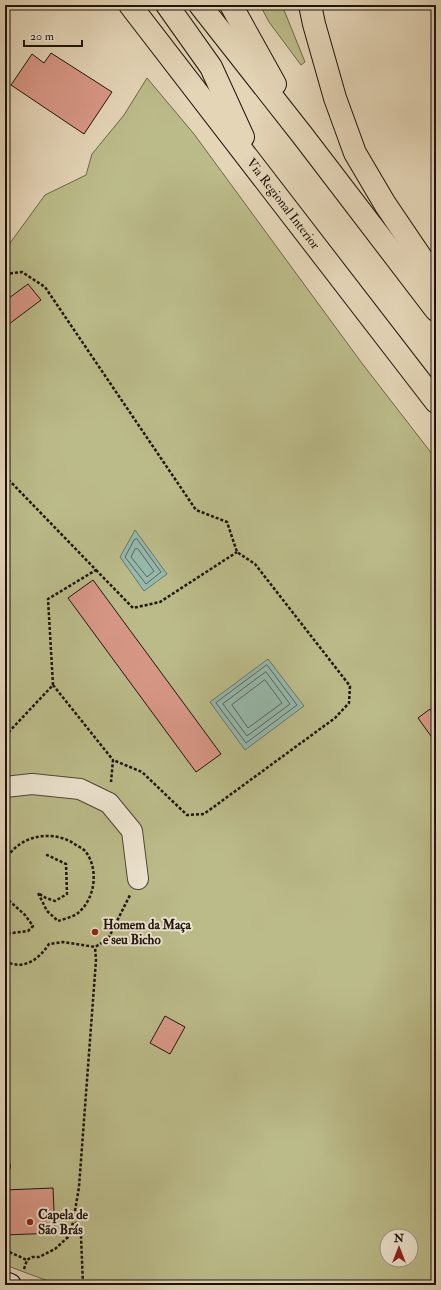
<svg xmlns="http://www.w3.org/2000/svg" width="441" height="1290" viewBox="0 0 441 1290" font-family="'IM FELL Double Pica',serif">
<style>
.green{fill:#bbbb89;stroke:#6c684a;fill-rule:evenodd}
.water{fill:#96b9ac;stroke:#66776c}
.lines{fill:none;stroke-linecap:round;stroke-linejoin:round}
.shore{stroke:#5a665c;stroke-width:1}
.building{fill:#d99887;stroke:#1d140b}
.lane-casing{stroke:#4f4436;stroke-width:12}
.street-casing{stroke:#4f4436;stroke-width:22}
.secondary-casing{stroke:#1d140b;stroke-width:24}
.highway-casing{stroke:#1d140b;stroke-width:24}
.path{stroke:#1d140b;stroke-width:2.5;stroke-dasharray:3 2;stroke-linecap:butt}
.lane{stroke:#ede4d0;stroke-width:10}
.street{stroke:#ede4d0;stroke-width:20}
.secondary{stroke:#ede4d0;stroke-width:22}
.highway{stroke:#e4d5b7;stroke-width:22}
.poi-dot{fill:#8f2418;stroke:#ede4d0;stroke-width:1.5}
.labels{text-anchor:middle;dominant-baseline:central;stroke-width:4;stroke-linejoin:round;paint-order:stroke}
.street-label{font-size:13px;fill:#1d140b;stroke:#ede4d0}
.poi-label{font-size:13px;font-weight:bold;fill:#1d140b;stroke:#ede4d0;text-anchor:start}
</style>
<rect width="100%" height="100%" fill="#e4d5b7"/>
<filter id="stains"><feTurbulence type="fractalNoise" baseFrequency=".005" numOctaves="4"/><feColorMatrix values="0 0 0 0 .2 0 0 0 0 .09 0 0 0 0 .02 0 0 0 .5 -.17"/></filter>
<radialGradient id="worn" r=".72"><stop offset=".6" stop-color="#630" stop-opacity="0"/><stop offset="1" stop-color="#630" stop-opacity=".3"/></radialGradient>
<path class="green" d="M 260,5 L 282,5 L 305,62 L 301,65 L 269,22 Z
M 147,78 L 194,134 L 361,362 L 436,459 L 436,1285 L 59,1285 L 5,1265 L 5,250 L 45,195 L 86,175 L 92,154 L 124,115 ZM 387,1236 L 411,1236 L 411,1260 L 387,1260 Z"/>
<path class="water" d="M 135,530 L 167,574 L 144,591 L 120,557 Z
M 268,659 L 304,706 L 245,750 L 210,702 Z"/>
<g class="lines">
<path class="shore" d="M 137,539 L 161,572 L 146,584 L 125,557 L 134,540 Z
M 138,549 L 154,571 L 147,577 L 131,557 L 135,549 Z
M 267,665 L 297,705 L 246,743 L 216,703 Z
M 266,672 L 290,704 L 247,736 L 223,704 Z
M 265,680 L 282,703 L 248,728 L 232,705 Z"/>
</g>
<path class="building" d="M 51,53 L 112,92 L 84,134 L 11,85 L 32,54 L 44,63 Z
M 28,284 L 41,300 L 5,327 L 5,301 Z
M 93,580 L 221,754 L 196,772 L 68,598 Z
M 430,709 L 436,718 L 436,743 L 418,718 Z
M 165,1016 L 185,1027 L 170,1054 L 150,1043 Z
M 53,1188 L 55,1233 L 5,1235 L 5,1190 Z"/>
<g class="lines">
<defs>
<path id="lane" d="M 5,1166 L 5,1167"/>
<path id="street" d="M 5,787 L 32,784 L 80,789 L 109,803 L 132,831 L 138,879"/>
<path id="secondary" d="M 5,1283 L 10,1285"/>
<g id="highway">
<path id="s1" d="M 130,5 L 436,402"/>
<path d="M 167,5 L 211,67 L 243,137"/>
<path d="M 200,5 L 303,136 L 436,310"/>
<path d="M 231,5 L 275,84"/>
<path d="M 310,5 L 314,24 L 335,98 L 355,153 L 385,204 L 431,272 L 436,285"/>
</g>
</defs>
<use href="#lane" class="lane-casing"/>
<use href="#street" class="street-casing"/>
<use href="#secondary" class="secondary-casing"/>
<use href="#highway" class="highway-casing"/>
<path class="path" d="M 5,274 L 22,272 L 45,287 L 196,510 L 227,522 L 237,552 L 255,564 L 350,686 L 349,703 L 335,718 L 204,814 L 187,815 L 142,772 L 113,760 L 111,782
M 5,476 L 96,570 L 48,599 L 53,685 L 5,736
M 96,570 L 133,608 L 160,602 L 237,552
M 53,685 L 113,760
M 5,861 C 18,836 50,829 73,843 C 77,846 83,848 86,852 C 99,870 95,899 78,913 C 73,917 64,919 58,921 L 47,911 L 38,893 L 46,898 L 55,901 L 67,894 L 66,864 L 45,854
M 5,897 L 25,915 L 33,926 L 28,931 L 5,934
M 5,961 C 24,971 39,959 49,944 L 63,942 L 95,947 L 108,939 L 130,895
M 74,1217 L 81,1236 L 83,1285
M 5,1250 L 27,1260
M 24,1269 L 27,1260 L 32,1257 L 39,1257 L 55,1249 L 68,1237 L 73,1223 L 79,1187 L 96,960 L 95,947"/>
<use href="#lane" class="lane"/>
<use href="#street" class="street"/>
<use href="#secondary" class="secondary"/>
<use href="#highway" class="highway"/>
</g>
<g class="poi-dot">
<circle cx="95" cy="932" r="4"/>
<circle cx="30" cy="1222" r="4"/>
</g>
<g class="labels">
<g class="street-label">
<text stroke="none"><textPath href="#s1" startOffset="251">Via Regional Interior</textPath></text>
</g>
<g class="poi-label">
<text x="103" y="925">Homem da Maça<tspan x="103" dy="15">e seu Bicho</tspan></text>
<text x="38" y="1215">Capela de<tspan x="38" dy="15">São Brás</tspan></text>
</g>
</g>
<rect width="441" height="1290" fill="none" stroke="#e4d5b7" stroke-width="20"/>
<rect x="6" y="6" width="429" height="1278" fill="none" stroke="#1d140b" stroke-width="2"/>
<rect x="10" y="10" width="421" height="1270" fill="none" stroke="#1d140b"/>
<g transform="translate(399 1248)"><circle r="19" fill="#ede4d0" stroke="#9a9181"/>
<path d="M0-3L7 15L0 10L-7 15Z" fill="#8f2418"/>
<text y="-6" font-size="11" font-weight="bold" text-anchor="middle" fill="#1d140b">N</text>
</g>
<path d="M24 40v6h58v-6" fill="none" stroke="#1d140b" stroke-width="2"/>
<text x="30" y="40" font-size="12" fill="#1d140b" stroke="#ede4d0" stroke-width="3" paint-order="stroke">20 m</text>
<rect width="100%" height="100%" filter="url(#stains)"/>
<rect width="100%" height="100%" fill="url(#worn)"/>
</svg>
